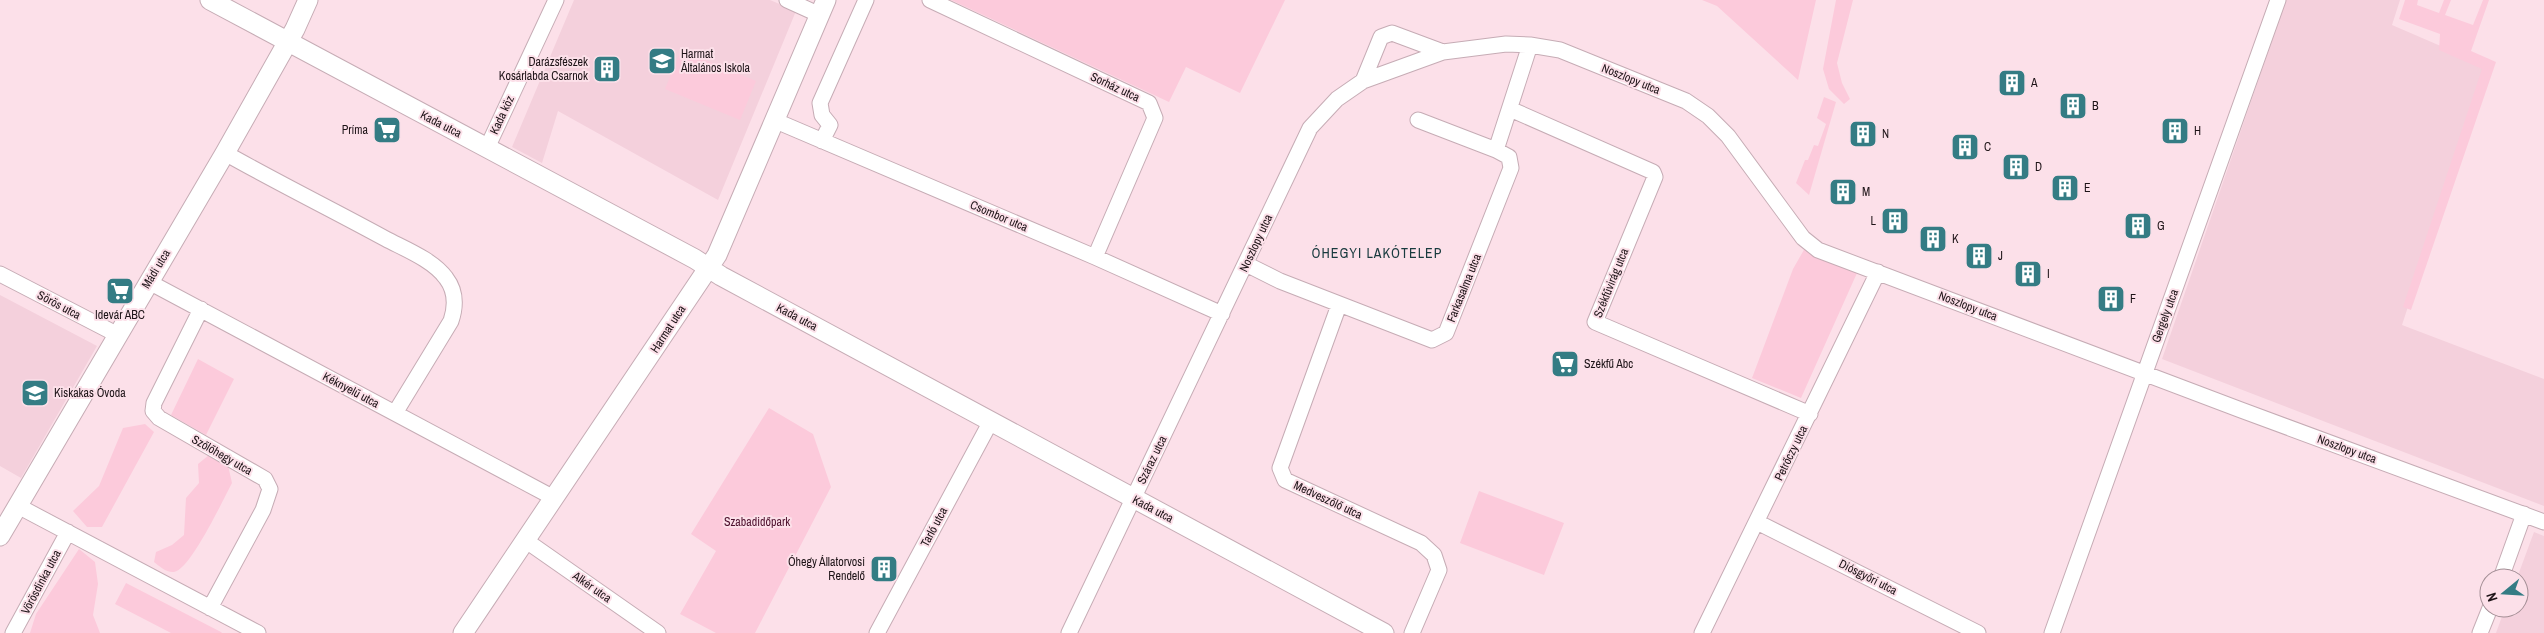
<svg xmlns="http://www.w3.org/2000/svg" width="2544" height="633" viewBox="0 0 2544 633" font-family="'Archivo Narrow',sans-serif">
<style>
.built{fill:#f4d0dc}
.green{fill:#fccadb}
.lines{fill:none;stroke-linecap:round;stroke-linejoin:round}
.minor-casing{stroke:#c6acb5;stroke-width:17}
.tertiary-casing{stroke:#c6acb5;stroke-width:21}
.minor{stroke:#fff;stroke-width:15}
.tertiary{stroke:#fff;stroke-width:19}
.labels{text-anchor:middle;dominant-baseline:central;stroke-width:4;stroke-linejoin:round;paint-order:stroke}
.poi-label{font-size:12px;fill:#1d1317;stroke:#fce0e9;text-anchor:start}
.street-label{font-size:12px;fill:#1d1317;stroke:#fce0e9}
.park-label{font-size:12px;fill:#4d102d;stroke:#fce0e9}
.neighbourhood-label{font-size:14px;letter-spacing:1px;fill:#193b3f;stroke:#fce0e9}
</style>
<rect width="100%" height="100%" fill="#fce0e9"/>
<path class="built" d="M 574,0 L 770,0 L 796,11 L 718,200 L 558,111 L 542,163 L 512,147 Z
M 2286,0 L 2400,0 L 2392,25 L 2487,66 L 2402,325 L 2544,379 L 2544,506 L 2162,359 Z
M 0,295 L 97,346 L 21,478 L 0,466 Z
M 2534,532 L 2544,536 L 2544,633 L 2496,633 L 2505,608 L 2519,608 L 2519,578 L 2517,578 Z"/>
<path class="green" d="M 951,0 L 1285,0 L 1240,93 L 1186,67 L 1169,102 Z
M 1702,0 L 1816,0 L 1798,80 L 1717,6 Z
M 1836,0 L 1853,0 L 1837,63 L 1842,83 L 1850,99 L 1844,104 L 1829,89 L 1823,69 Z
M 2405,0 L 2418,0 L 2417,5 L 2439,13 L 2444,0 L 2451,0 L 2445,15 L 2473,25 L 2483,0 L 2489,0 L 2471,51 L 2496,62 L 2411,310 L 2403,307 L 2482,69 L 2439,50 L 2440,34 L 2399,19 Z
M 681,50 L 756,81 L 740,120 L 665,89 Z
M 1824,97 L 1836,102 L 1809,195 L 1796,183 L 1805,160 L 1808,160 L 1814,145 L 1818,146 L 1826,124 L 1817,118 Z
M 1805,248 L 1857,273 L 1801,398 L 1752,378 L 1793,269 Z
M 198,359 L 234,379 L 206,435 L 171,415 Z
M 769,408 L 813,434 L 831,487 L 755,633 L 716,633 L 680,614 L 716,551 L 691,534 Z
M 145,424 L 154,432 L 102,527 L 87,527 L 73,511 L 99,486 L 123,428 Z
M 209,455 L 227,461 L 232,483 C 223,500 190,570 174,572 C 167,573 159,566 154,562 L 156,552 L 172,545 L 184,535 L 186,498 L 199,483 L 198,464 Z
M 1479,491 L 1564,523 L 1544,575 L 1460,543 Z
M 79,549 L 95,562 L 98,584 L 93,615 L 100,633 L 30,633 L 36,614 Z
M 126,583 L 221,632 L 222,633 L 171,633 L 115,604 Z"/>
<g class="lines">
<defs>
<path id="minor" d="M 787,0 L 820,15
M 930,0 L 1149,103 L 1155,118 L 1095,257
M 1363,81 L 1381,37 L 1392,33 L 1443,52
M 1510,109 L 1653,172 L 1655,177 L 1595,322 L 1810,414
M 1418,120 L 1496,150
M 776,121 L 1095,257 L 1222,314
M 822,141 L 830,125 L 822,115 L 820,103 L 866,0
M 487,148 L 556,0
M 225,153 C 278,183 333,210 386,239 C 405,249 433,260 446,278 C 456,291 456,306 451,321 L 395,413
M 1246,264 L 1280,281 L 1432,340 L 1446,333 L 1511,168 L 1509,157 L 1496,150 L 1530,45
M 0,274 L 118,335
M 149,282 L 554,498
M 1339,305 L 1280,468 L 1285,480 L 1421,543 L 1434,555 L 1439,570 L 1412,633
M 201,309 L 154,403 L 153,411 L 159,418 L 265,479 L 270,489 L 263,510 L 210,608
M 18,506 L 258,633
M 1757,522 L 1978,633
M 525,540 L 658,633
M 2501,578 L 2524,514
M 13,633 L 68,532
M 877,633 L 991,421
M 1069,633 L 1310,128 L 1337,99 L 1363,81 L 1443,52 L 1506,44 L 1530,45 L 1560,50 L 1686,101 L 1708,116 L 1728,136 L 1803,238 L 1818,250 L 2241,410 L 2544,522
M 1702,633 L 1878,272
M 2052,633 L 2278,0
M 2480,633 L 2490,608"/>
<path id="tertiary" d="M 210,0 L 695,259 L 721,276 L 1384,633
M 0,536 L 225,153 L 295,29 L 308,0
M 463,633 L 717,255 L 826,0"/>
</defs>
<use href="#minor" class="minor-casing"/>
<use href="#tertiary" class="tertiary-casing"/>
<use href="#minor" class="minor"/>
<use href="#tertiary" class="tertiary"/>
</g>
<defs>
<symbol id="school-square" viewBox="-11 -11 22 22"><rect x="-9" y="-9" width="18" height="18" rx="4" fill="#347c84" stroke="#fce0e9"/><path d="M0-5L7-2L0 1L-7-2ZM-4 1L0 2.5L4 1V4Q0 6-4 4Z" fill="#fff"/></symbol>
<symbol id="building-square" viewBox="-11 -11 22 22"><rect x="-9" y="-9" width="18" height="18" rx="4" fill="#347c84" stroke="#fce0e9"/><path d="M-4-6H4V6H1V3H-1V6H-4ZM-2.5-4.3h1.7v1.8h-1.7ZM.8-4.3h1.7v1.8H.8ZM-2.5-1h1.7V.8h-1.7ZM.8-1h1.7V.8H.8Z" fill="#fff"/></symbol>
<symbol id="supermarket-square" viewBox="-11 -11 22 22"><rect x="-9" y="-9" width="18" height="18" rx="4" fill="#347c84" stroke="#fce0e9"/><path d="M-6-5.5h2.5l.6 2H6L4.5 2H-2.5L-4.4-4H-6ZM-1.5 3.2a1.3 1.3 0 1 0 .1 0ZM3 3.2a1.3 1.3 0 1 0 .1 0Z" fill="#fff"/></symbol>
</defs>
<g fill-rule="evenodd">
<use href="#school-square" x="646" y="45" width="32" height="32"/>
<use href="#building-square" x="591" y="53" width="32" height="32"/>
<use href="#building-square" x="1996" y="67" width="32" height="32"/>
<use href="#building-square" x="2057" y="90" width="32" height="32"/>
<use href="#supermarket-square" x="371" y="114" width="32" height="32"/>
<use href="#building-square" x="2159" y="115" width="32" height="32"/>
<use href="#building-square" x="1847" y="118" width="32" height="32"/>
<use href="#building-square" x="1949" y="131" width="32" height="32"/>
<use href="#building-square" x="2000" y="151" width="32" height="32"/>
<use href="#building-square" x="2049" y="172" width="32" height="32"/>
<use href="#building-square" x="1827" y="176" width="32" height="32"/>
<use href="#building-square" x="1879" y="205" width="32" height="32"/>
<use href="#building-square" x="2122" y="210" width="32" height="32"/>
<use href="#building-square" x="1917" y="223" width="32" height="32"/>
<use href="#building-square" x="1963" y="240" width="32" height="32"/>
<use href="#building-square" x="2012" y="258" width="32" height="32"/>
<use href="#supermarket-square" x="104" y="275" width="32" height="32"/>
<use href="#building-square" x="2095" y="283" width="32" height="32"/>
<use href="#supermarket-square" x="1549" y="348" width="32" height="32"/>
<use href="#school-square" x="19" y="377" width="32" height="32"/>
<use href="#building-square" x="868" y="553" width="32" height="32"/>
</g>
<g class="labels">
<g class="poi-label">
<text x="681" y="54">Harmat<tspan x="681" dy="14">Általános Iskola</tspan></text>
<text x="588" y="62" text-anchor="end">Darázsfészek<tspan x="588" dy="14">Kosárlabda Csarnok</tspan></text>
<text x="2031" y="83">A</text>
<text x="2092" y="106">B</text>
<text x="368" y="130" text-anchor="end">Príma</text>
<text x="2194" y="131">H</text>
<text x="1882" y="134">N</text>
<text x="1984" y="147">C</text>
<text x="2035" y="167">D</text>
<text x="2084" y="188">E</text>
<text x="1862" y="192">M</text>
<text x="1876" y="221" text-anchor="end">L</text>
<text x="2157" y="226">G</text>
<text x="1952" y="239">K</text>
<text x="1998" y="256">J</text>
<text x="2047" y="274">I</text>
<text x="2130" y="299">F</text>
<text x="120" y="315" text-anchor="middle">Idevár ABC</text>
<text x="1584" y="364">Székfű Abc</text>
<text x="54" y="393">Kiskakas Óvoda</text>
<text x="865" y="562" text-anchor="end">Óhegy Állatorvosi<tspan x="865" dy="14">Rendelő</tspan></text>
</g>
<g class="street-label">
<text transform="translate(1631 79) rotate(22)">Noszlopy utca</text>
<text transform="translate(1115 87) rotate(25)">Sorház utca</text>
<text transform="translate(502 115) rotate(-65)">Kada köz</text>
<text transform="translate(441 124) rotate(27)">Kada utca</text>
<text transform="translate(999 216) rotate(23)">Csombor utca</text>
<text transform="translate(1256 243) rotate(-65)">Noszlopy utca</text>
<text transform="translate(156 269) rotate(-59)">Mádi utca</text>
<text transform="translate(1611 283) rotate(-68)">Székfűvirág utca</text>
<text transform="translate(1464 288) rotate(-68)">Farkasalma utca</text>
<text transform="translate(59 305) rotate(28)">Sörös utca</text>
<text transform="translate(1968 306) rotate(21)">Noszlopy utca</text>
<text transform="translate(2165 316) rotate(-70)">Gergely utca</text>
<text transform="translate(797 317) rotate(28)">Kada utca</text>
<text transform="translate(668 329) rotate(-57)">Harmat utca</text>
<text transform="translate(351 390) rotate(28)">Kéknyelű utca</text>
<text transform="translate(2347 449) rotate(20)">Noszlopy utca</text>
<text transform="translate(1791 453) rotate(-64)">Petrőczy utca</text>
<text transform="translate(222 455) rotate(30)">Szőlőhegy utca</text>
<text transform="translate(1152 460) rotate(-64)">Száraz utca</text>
<text transform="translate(1328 500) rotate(25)">Medveszőlő utca</text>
<text transform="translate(1153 509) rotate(28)">Kada utca</text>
<text transform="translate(934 527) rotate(-62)">Tarló utca</text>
<text transform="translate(1868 577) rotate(27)">Diósgyőri utca</text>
<text transform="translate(41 582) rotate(-62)">Vörösdinka utca</text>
<text transform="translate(592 587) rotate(35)">Alkér utca</text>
</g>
<g class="park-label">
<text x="757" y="522">Szabadidőpark</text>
</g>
<g class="neighbourhood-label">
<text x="1377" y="253">ÓHEGYI LAKÓTELEP</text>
</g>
</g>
<g transform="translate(2504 593) rotate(252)"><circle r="24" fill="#fce0e9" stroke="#a38e95"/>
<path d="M0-4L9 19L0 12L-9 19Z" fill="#347c84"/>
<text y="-8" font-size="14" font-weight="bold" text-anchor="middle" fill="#1d1317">N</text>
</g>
</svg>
